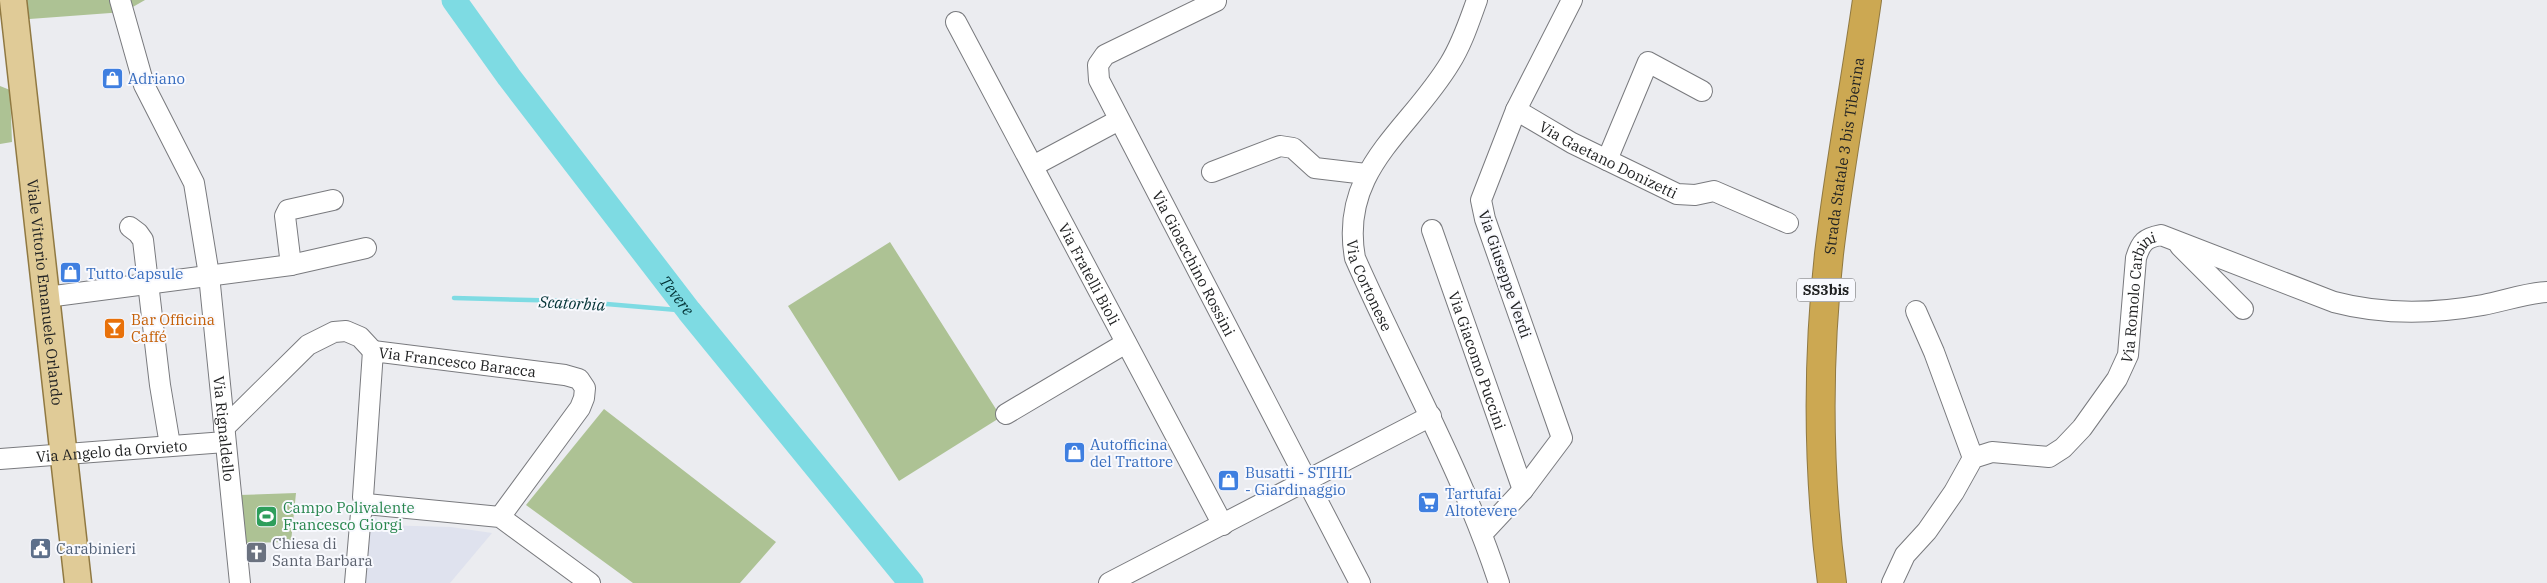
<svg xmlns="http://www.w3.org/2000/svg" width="2547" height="583" viewBox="0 0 2547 583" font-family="'IBM Plex Serif',serif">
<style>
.built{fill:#dfe2ee}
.green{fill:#adc294}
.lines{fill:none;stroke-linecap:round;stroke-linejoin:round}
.stream{stroke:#7edbe3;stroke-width:4.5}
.river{stroke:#7edbe3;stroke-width:25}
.minor-casing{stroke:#797a7e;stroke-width:22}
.major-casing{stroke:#907942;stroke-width:29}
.highway-casing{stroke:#907942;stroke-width:30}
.minor{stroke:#fff;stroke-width:20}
.major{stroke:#e0cb97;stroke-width:26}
.highway{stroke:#cca852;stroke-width:28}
.labels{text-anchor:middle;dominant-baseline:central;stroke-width:4;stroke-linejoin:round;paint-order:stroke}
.shield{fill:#f8f9fe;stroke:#626265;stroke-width:1}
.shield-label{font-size:14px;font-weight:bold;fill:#212223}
.shop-label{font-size:15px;fill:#366cbe;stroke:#f8f9fe;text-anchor:start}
.street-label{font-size:15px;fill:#212223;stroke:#f8f9fe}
.food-label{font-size:15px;fill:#c56008;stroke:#f8f9fe;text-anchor:start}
.leisure-label{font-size:15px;fill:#27864d;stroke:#f8f9fe;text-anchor:start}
.worship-label{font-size:15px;fill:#5b616d;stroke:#f8f9fe;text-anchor:start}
.service-label{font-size:15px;fill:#4e5e75;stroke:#f8f9fe;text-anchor:start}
.water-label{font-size:16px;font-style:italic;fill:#023235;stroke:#f8f9fe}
</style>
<rect width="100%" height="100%" fill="#ebecf0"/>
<path class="built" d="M 376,517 L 380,525 L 451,527 L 492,533 L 450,583 L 361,583 L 364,537 Z"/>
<path class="green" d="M 13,0 L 145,0 L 124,12 L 16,20 Z
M 0,86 L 10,90 L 12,142 L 0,144 Z
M 890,242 L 1001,417 L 899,481 L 788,306 Z
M 604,409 L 776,542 L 740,583 L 633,583 L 526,505 Z
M 296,493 L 291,542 L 244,543 L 239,495 Z"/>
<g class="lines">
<path class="stream" d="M 454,298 L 571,301 L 689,311"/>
<path class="river" id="s1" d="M 454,0 L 509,77 L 689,311 L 911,583"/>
<defs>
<g id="minor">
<path id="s2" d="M 120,0 L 144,85 L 194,183 L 209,275 L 240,583"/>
<path id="s3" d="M 1212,0 L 1216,1 L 1105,55 L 1098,65 L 1099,80 L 1360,583"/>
<path id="s4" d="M 1477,0 C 1469,22 1462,44 1450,63 C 1409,131 1339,169 1355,258 C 1403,367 1462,470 1499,583"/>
<path id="s5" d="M 956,22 L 1223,525"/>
<path id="s6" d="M 1516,110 L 1572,143 L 1677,194 L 1695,195 L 1714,191 L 1788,223"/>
<path d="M 1607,160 L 1648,62 L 1702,91"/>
<path d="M 1033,166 L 1119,120"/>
<path d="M 1212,172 L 1280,146 L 1293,148 L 1315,168 L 1366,174"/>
<path d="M 130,227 L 138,233 L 143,240 L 160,385 L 170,445"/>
<path id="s7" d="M 1432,230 L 1523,490"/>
<path d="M 2180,246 L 2243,309"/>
<path d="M 291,265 L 285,216 L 288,210 L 333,200"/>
<path d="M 47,297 L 291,265 L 366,248"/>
<path d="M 1916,311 L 1934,352 L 1973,458"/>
<path d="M 1006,414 L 1126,343"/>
<path d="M 224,428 L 308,345 L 334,332 L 346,331 L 360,337 L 373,351"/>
<path id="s8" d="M 0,459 L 225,442"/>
<path id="s9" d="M 366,504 L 363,497 L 373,351 L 565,375 L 579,379 L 585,388 L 584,398 L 580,408 L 500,517"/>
<path d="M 366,504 L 500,517 L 590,583"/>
<path d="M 1483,533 L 1523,490 L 1562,438 L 1485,219 L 1481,200 L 1516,110 L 1572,0"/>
<path d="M 355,583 L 361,513 L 366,504"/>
<path d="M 1109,583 L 1431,416"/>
<path id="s10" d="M 1892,583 L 1905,555 L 1927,531 L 1954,492 L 1973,458 L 1992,452 L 2049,457 L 2063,448 L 2082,428 L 2117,379 L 2128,355 L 2136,258 C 2141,242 2145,238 2161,235 L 2334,302 C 2383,315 2433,314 2483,305 C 2504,301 2526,293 2547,292"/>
</g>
<g id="major">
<path id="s11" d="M 13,0 L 78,583"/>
</g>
<g id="highway">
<path id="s12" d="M 1832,583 C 1818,475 1817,363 1829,254 C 1839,169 1855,85 1867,0"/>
</g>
</defs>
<use href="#minor" class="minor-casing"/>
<use href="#major" class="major-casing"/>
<use href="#highway" class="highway-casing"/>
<use href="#minor" class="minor"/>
<use href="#major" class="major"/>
<use href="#highway" class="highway"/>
</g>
<defs>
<symbol id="shop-square" viewBox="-11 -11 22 22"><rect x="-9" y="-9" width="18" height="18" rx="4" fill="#3f7fe0" stroke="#f8f9fe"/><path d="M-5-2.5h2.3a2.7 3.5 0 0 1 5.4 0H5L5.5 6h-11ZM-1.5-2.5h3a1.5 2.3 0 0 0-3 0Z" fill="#fff"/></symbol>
<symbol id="bar-square" viewBox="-11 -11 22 22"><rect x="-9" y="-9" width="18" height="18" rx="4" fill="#e8710a" stroke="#f8f9fe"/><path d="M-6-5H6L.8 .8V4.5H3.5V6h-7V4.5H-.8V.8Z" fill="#fff"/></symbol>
<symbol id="supermarket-square" viewBox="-11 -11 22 22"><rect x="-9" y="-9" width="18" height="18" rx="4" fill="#3f7fe0" stroke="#f8f9fe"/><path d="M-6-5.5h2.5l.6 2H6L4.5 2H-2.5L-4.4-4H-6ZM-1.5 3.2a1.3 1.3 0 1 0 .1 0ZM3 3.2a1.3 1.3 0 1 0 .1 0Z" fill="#fff"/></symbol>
<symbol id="stadium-square" viewBox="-11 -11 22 22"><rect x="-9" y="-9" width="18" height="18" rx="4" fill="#2e9e5b" stroke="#f8f9fe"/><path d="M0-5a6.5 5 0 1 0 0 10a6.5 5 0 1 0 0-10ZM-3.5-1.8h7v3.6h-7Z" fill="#fff"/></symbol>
<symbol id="civic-square" viewBox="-11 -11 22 22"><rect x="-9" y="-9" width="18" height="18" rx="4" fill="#5c6f8a" stroke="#f8f9fe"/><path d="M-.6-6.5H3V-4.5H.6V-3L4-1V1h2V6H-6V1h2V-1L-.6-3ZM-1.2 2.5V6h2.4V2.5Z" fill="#fff"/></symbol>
<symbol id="church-square" viewBox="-11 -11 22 22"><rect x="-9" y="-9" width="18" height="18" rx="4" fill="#6b7280" stroke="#f8f9fe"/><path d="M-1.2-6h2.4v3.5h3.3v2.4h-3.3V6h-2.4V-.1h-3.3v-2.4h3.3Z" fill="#fff"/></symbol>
</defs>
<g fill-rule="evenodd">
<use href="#shop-square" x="100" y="66" width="25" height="25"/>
<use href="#shop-square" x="58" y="260" width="25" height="25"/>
<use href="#bar-square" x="102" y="316" width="25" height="25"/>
<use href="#shop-square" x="1062" y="440" width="25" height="25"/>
<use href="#shop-square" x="1216" y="468" width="25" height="25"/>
<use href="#supermarket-square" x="1416" y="490" width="25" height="25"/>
<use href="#stadium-square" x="254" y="504" width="25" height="25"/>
<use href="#civic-square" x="28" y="536" width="25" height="25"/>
<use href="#church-square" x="244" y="540" width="25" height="25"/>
</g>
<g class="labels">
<rect class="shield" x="1797" y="278.5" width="58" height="23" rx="4"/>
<g class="shield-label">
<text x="1826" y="290">SS3bis</text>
</g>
<g class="shop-label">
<text x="128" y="78">Adriano</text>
<text x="86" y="273">Tutto Capsule</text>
<text x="1090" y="444">Autofficina<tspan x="1090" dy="17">del Trattore</tspan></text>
<text x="1245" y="472">Busatti - STIHL<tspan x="1245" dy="17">- Giardinaggio</tspan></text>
<text x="1445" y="493">Tartufai<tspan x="1445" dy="17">Altotevere</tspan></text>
</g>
<g class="street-label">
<text stroke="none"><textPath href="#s12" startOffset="429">Strada Statale 3 bis Tiberina</textPath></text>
<text stroke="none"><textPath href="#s6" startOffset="105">Via Gaetano Donizetti</textPath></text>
<text stroke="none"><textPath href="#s3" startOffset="361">Via Gioacchino Rossini</textPath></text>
<text stroke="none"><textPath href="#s5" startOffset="285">Via Fratelli Bioli</textPath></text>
<text transform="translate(1505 274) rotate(71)">Via Giuseppe Verdi</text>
<text stroke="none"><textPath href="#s4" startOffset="324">Via Cortonese</textPath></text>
<text stroke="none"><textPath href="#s11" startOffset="294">Viale Vittorio Emanuele Orlando</textPath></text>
<text stroke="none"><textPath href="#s10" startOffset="418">Via Romolo Carbini</textPath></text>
<text stroke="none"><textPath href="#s7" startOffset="138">Via Giacomo Puccini</textPath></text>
<text stroke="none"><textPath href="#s9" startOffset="239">Via Francesco Baracca</textPath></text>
<text stroke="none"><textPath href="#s2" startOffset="446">Via Rignaldello</textPath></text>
<text stroke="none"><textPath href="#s8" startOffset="112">Via Angelo da Orvieto</textPath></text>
</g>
<g class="food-label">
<text x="131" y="319">Bar Officina<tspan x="131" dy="17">Caffé</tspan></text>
</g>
<g class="leisure-label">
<text x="283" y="507">Campo Polivalente<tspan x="283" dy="17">Francesco Giorgi</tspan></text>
</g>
<g class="worship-label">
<text x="272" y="543">Chiesa di<tspan x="272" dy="17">Santa Barbara</tspan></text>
</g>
<g class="service-label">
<text x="56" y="548">Carabinieri</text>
</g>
<g class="water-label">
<text stroke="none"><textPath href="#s1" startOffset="370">Tevere</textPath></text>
<text transform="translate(572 303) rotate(3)">Scatorbia</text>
</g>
</g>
</svg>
